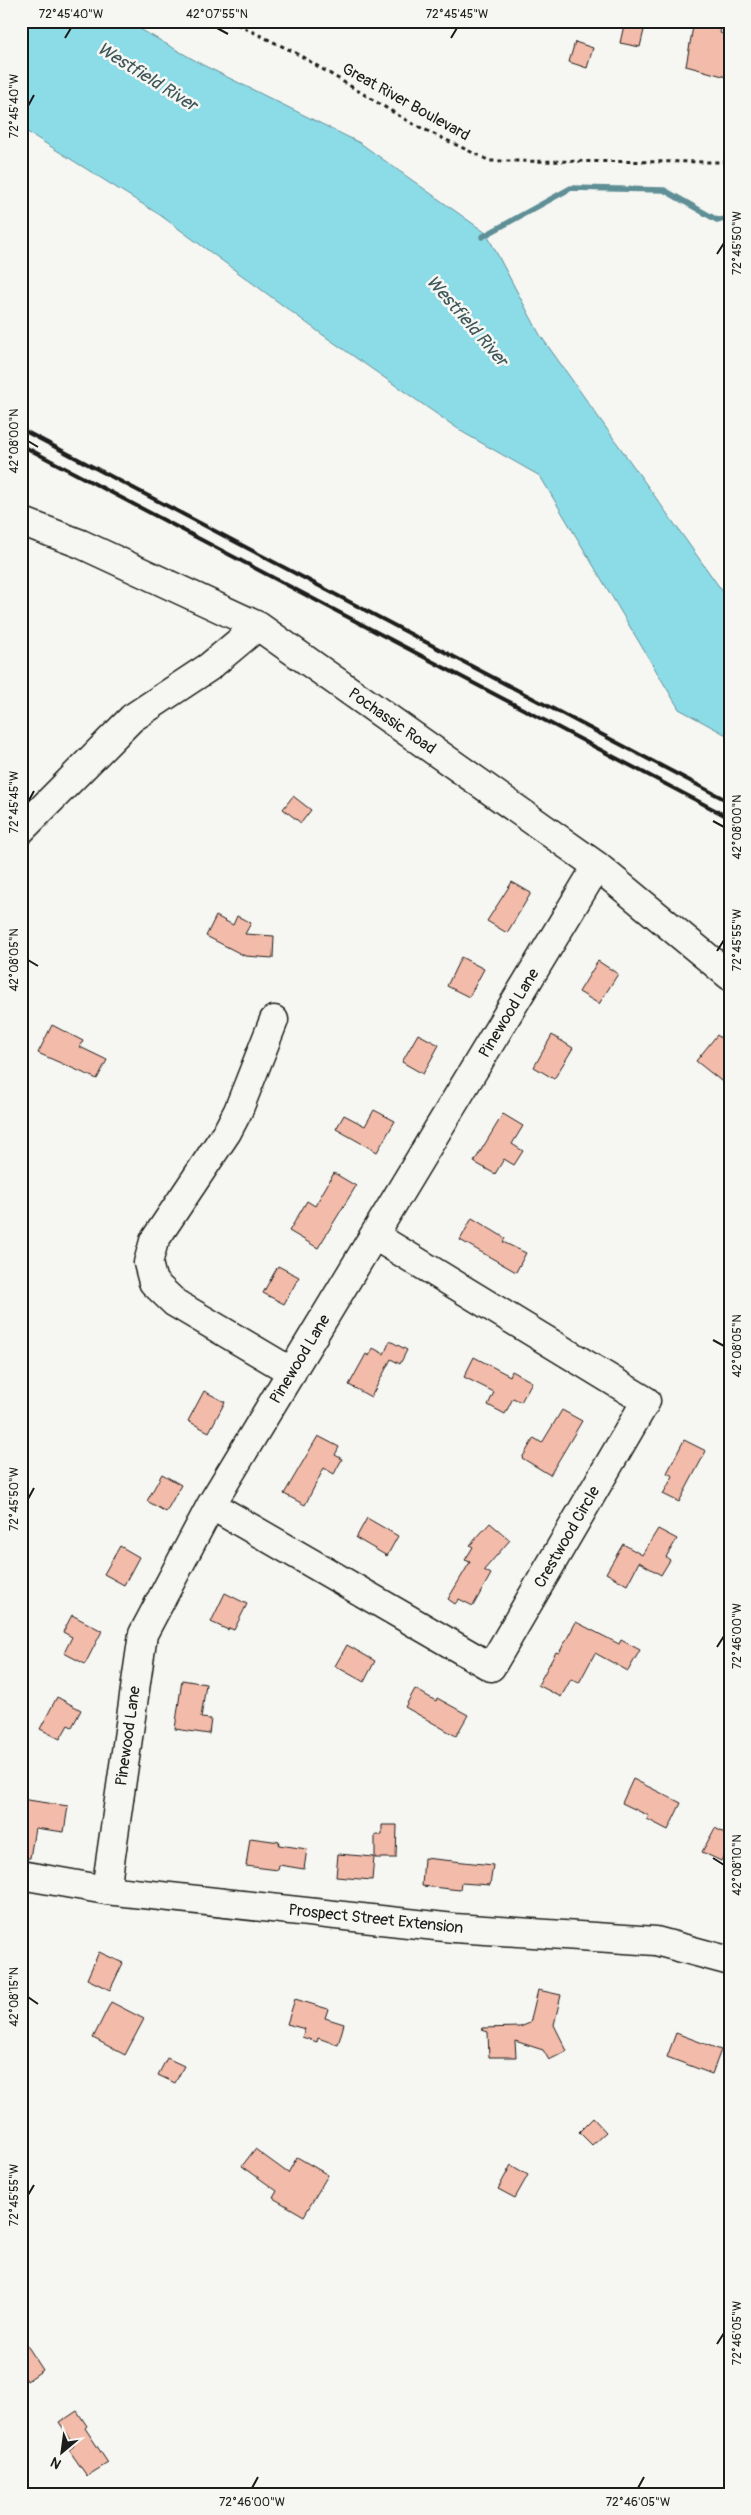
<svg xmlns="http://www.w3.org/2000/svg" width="751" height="2515" viewBox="0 0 751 2515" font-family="Pangolin,sans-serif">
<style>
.water{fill:#8cdce8;stroke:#5f8f96}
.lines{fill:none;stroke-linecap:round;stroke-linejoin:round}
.stream{stroke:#5f8f96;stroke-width:5.5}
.building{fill:#f3bba9;stroke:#1c1c1c}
.minor-casing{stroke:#1c1c1c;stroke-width:31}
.path{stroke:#1c1c1c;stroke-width:3;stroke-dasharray:4 4;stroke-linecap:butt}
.minor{stroke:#f6f6f2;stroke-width:28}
.rail{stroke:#1c1c1c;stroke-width:4}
.ticks{fill:none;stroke:#1c1c1c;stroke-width:2}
.labels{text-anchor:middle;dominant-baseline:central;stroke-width:5;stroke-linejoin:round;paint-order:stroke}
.street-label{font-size:16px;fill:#1c1c1c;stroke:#f6f6f2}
.water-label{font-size:18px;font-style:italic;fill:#3e5659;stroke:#f6f6f2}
.neatline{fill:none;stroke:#1c1c1c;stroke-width:2}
.ticks-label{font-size:12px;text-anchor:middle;fill:#1c1c1c}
</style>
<rect width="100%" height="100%" fill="#f6f6f2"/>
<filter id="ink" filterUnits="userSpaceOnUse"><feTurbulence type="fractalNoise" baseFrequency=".02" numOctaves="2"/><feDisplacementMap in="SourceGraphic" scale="10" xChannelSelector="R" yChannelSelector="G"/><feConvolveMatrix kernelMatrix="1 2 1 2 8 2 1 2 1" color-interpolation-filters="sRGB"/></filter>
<g filter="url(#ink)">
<path class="water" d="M 21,21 L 126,21 L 203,65 L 360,143 L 486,233 L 540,335 L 730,602 L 730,737 L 679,709 L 540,476 L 464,433 L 323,335 L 160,215 L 21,128 Z"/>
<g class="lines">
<path class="stream" d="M 482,237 L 571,188 L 664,190 L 717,220 L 730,219"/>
</g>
<path class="building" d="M 694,21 L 723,21 L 720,33 L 730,36 L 730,78 L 686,66 Z
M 624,25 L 644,30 L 640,47 L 620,43 Z
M 575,42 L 593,48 L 587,68 L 569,62 Z
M 293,796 L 311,810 L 301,823 L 283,809 Z
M 512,882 L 531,893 L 507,933 L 487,921 Z
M 216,916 L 233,925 L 237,916 L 251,923 L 245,934 L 274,936 L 273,958 L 245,956 L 206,936 Z
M 461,957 L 484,969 L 469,997 L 447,986 Z
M 598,961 L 618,974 L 599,1004 L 579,992 Z
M 52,1025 L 83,1041 L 80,1047 L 107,1060 L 97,1079 L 38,1053 Z
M 418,1034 L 439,1045 L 423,1074 L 402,1062 Z
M 552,1035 L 573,1048 L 554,1079 L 534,1067 Z
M 717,1035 L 730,1045 L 730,1088 L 696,1061 Z
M 374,1110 L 395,1121 L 377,1152 L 336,1129 L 344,1115 L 365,1126 Z
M 503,1114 L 523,1126 L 512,1144 L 523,1151 L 514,1165 L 504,1159 L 495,1174 L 474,1162 Z
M 334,1173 L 356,1186 L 318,1248 L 289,1231 L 307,1201 L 315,1206 Z
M 472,1218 L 505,1238 L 503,1242 L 526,1253 L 516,1272 L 460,1240 Z
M 278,1266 L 299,1277 L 284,1304 L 263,1293 Z
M 390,1341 L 407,1350 L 400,1364 L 391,1359 L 371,1397 L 349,1385 L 366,1354 L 369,1356 L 373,1348 L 384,1354 Z
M 474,1357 L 510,1376 L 512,1371 L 532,1382 L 521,1402 L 513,1398 L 505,1414 L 488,1405 L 494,1392 L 464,1377 Z
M 204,1391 L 225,1402 L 209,1432 L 188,1421 Z
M 562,1410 L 582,1421 L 550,1475 L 522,1458 L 534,1438 L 542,1443 Z
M 318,1436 L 339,1447 L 335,1455 L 342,1459 L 334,1474 L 324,1468 L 305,1505 L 284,1494 Z
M 684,1440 L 706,1451 L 679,1502 L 663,1494 L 673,1476 L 667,1473 Z
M 162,1474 L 181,1485 L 166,1512 L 147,1501 Z
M 367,1518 L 398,1536 L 387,1556 L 356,1538 Z
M 490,1523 L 510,1540 L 484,1570 L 491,1574 L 473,1606 L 459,1599 L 455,1604 L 448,1599 L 470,1562 L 465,1560 L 473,1547 L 470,1545 Z
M 658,1529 L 677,1539 L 666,1557 L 670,1560 L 661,1575 L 639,1562 L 627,1585 L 606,1573 L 623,1544 L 642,1555 Z
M 120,1546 L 139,1557 L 124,1585 L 104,1574 Z
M 225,1593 L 247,1604 L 234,1630 L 229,1628 L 228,1630 L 211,1622 Z
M 72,1615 L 102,1631 L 85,1664 L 64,1653 L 72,1637 L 63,1632 Z
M 576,1622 L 619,1644 L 621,1640 L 640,1650 L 628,1671 L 595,1653 L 579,1683 L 571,1679 L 561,1697 L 538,1685 L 556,1652 L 559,1653 Z
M 347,1645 L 375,1661 L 364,1682 L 335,1666 Z
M 182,1680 L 206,1684 L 201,1718 L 211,1719 L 209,1734 L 175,1729 Z
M 415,1689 L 436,1701 L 437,1698 L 468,1715 L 456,1736 L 405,1707 Z
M 57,1697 L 81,1710 L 72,1727 L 68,1725 L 60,1739 L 40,1729 Z
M 633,1779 L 681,1803 L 668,1830 L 647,1819 L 649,1816 L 622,1803 Z
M 21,1799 L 68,1806 L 64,1832 L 35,1828 L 30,1858 L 21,1858 Z
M 382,1825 L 397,1825 L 396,1858 L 375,1858 L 375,1835 L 382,1835 Z
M 715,1828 L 730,1836 L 730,1845 L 721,1861 L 702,1852 Z
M 250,1838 L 280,1842 L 279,1845 L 307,1849 L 304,1869 L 279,1865 L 278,1870 L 246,1866 Z
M 338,1854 L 374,1857 L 372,1880 L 336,1877 Z
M 424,1858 L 493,1865 L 490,1885 L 461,1883 L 460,1890 L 422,1886 Z
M 99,1952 L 123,1963 L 110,1990 L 87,1979 Z
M 538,1990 L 561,1995 L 554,2025 L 567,2051 L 549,2060 L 543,2050 L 515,2041 L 516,2057 L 489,2057 L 488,2032 L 482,2030 L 482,2028 L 520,2027 L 530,2023 Z
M 295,1999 L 328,2009 L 325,2018 L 344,2024 L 338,2045 L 318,2038 L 317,2042 L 302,2037 L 305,2029 L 287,2024 Z
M 111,2002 L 144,2019 L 125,2055 L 93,2038 Z
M 676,2033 L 721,2050 L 712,2074 L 667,2057 Z
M 167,2058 L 184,2066 L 175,2083 L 158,2075 Z
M 593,2118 L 606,2132 L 592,2145 L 579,2132 Z
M 255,2149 L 288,2173 L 297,2157 L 328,2175 L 304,2216 L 273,2198 L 277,2191 L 242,2166 Z
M 511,2165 L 528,2175 L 515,2198 L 498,2189 Z
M 21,2336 L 43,2370 L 27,2381 L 21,2371 Z
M 77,2411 L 87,2426 L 85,2428 L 108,2463 L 87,2476 L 69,2450 L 74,2446 L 59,2423 Z"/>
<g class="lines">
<defs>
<path id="minor" d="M 21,521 L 81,544 L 258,626 L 597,866 L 730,976
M 21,830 L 132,718 L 209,667 L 258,626
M 274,1020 L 238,1111 L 227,1132 L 154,1241 L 148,1263 L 153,1282 L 175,1303 L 292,1372
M 211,1505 L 491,1667 L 646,1401 L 375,1236
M 21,1875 L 106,1890 L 454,1928 L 656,1941 L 730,1961
M 106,1890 L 143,1634 L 211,1505 L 597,866"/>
</defs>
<use href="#minor" class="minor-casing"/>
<path class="path" d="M 230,21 L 296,53 L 411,123 L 490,161 L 730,162"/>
<use href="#minor" class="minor"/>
<path class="rail" d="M 21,429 L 730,802
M 21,445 L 730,818"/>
</g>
</g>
<path class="ticks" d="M 217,28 L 228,34M 65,38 L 71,28M 451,38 L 457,28M 28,106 L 34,95M 717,254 L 724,243M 28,441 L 38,447M 28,802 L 34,791M 713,821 L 724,827M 717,951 L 724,940M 28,960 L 38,966M 713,1340 L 724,1346M 28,1499 L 34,1488M 717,1647 L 724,1636M 713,1858 L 724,1865M 28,1997 L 38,2004M 28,2195 L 34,2185M 717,2344 L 724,2333M 252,2488 L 258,2477M 638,2488 L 644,2477"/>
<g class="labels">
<g class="street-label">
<text transform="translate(406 102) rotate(29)">Great River Boulevard</text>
<text transform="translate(392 721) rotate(35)">Pochassic Road</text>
<text transform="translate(509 1013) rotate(-59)">Pinewood Lane</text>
<text transform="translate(300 1359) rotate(-59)">Pinewood Lane</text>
<text transform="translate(567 1537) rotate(-60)">Crestwood Circle</text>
<text transform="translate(128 1736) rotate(-82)">Pinewood Lane</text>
<text transform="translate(376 1919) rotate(6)">Prospect Street Extension</text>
</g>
<g class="water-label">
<text transform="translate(147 77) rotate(32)">Westfield River</text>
<text transform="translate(467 321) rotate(49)">Westfield River</text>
</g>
</g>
<rect width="751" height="2515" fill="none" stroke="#f6f6f2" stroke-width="55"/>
<g transform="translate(62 2452) rotate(209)" stroke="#f6f6f2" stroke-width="4" paint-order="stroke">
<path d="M0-4L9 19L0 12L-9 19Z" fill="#1c1c1c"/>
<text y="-8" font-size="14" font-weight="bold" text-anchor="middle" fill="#1c1c1c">N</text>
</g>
<rect x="28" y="28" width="696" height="2460" class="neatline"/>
<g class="ticks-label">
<text x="71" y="18">72°45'40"W</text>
<text x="217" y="18">42°07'55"N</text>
<text x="457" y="18">72°45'45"W</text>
<text transform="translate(14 106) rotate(-90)" y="4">72°45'40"W</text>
<text transform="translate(737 243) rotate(-90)" y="4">72°45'50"W</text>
<text transform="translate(14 441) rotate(-90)" y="4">42°08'00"N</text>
<text transform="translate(14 802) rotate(-90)" y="4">72°45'45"W</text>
<text transform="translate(737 827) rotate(-90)" y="4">42°08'00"N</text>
<text transform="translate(737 940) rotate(-90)" y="4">72°45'55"W</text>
<text transform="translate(14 960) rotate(-90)" y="4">42°08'05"N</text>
<text transform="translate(737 1346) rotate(-90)" y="4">42°08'05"N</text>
<text transform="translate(14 1499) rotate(-90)" y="4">72°45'50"W</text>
<text transform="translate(737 1636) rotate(-90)" y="4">72°46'00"W</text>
<text transform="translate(737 1865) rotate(-90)" y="4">42°08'10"N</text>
<text transform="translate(14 1997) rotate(-90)" y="4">42°08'15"N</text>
<text transform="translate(14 2195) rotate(-90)" y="4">72°45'55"W</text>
<text transform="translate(737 2333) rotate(-90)" y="4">72°46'05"W</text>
<text x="252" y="2506">72°46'00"W</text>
<text x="638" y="2506">72°46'05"W</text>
</g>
</svg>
